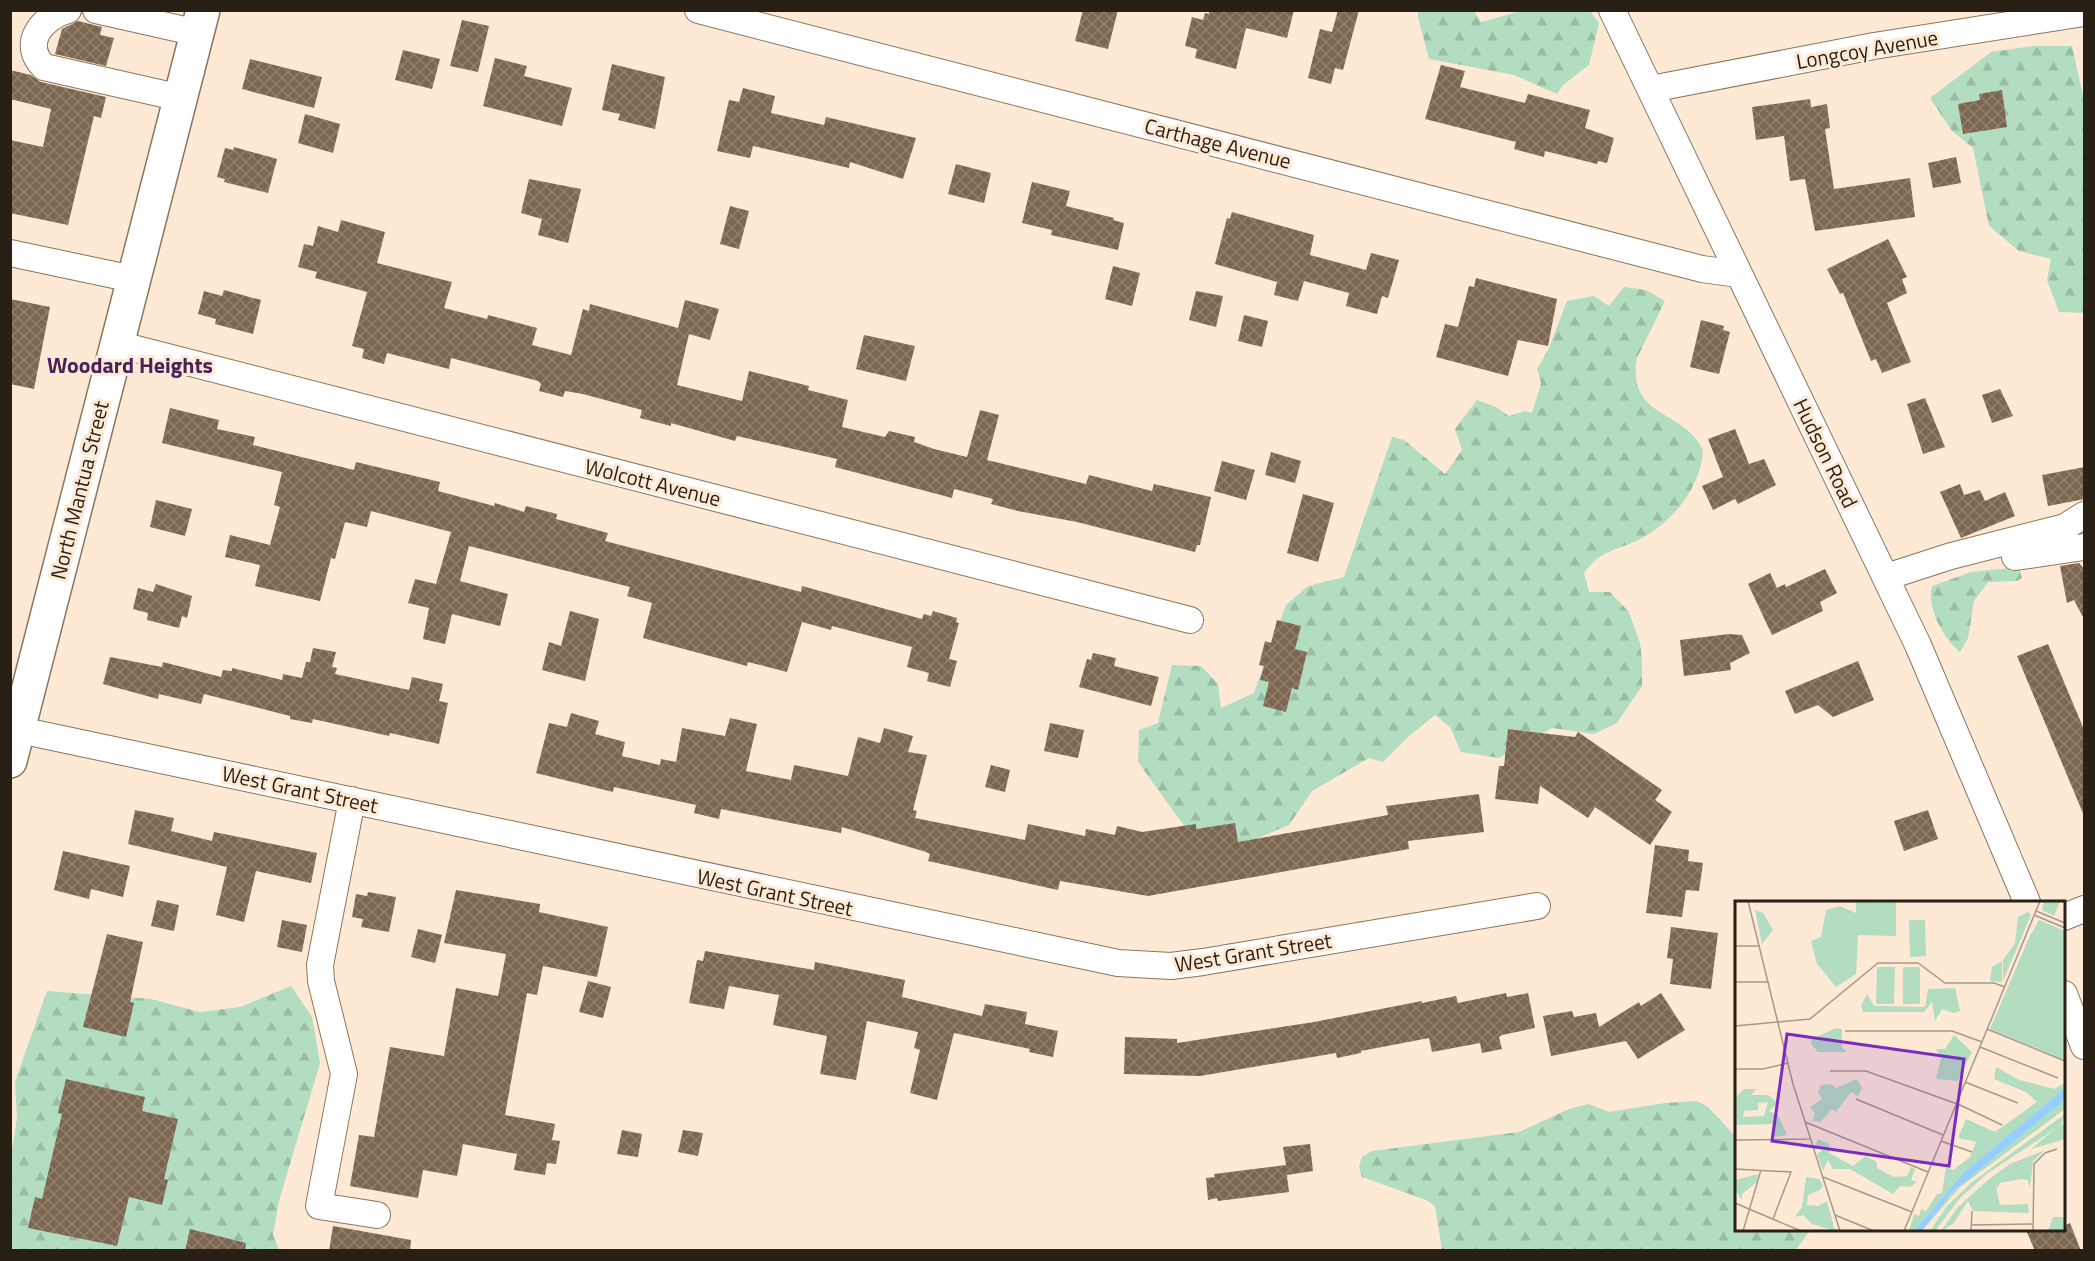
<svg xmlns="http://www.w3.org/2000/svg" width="2095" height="1261" viewBox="0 0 2095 1261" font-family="'Titillium Web',sans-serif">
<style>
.forest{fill:url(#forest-firs)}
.building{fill:url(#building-cross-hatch)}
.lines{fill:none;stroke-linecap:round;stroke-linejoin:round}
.minor-casing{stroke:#8b755e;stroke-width:28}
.major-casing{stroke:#8b755e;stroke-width:36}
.minor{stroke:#fff;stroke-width:26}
.major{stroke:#fff;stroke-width:33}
.labels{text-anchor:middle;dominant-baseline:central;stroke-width:6;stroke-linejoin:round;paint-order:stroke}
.street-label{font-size:21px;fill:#281f15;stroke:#fde9d4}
.neighbourhood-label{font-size:22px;font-weight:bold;fill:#482258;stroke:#fde9d4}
.inset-road{fill:none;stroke:#a89888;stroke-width:1.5}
.view{fill:#7b2cbf;fill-opacity:0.15;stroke:#7b2cbf;stroke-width:3}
.inset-edge{fill:none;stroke:#281f15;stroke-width:3}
</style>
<defs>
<pattern id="forest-firs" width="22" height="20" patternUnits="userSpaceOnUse" patternTransform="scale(1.5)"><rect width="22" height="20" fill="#b2ddc0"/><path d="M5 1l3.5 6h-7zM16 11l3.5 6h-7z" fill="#99bda4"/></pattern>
<pattern id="building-cross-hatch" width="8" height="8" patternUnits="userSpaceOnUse" patternTransform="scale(1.5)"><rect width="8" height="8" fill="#7c6650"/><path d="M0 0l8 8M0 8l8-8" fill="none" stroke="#908070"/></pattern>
</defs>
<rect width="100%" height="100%" fill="#fde9d4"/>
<path class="forest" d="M 1590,11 L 1599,23 L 1589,65 L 1563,85 L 1557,94 L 1514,75 L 1429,59 L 1418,17 L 1418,11 L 1474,11 L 1481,22 L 1521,11 Z
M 2033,46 L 2072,46 L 2084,100 L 2084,313 L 2059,312 L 2047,280 L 2051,259 L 2019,251 L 1989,226 L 1973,148 L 1952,131 L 1930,98 L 1991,52 Z
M 1624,287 L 1646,290 L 1665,301 L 1637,358 C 1626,418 1685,410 1703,450 C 1701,488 1672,523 1638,540 C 1616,551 1600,550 1584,573 L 1589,592 L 1610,592 L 1629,612 L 1640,643 L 1642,660 L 1642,686 L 1617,723 L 1594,734 L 1552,728 L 1499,758 L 1461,752 L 1450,727 L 1435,715 L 1408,737 L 1383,762 L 1369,758 L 1312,791 L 1289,825 L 1208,859 L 1138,762 L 1139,730 L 1158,723 L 1172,665 L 1201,666 L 1218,684 L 1221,708 L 1254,693 L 1286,605 L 1308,586 L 1344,577 L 1392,437 L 1404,440 L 1445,474 L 1462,450 L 1455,429 L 1477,400 L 1496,407 L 1509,416 L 1525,411 L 1532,413 L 1541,383 L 1537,369 L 1548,350 L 1567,301 L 1594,296 L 1609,306 Z
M 2010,568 L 2019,569 L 2022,578 L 2017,581 L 1988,582 L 1974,601 L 1968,638 L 1960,652 C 1944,640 1926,607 1932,586 L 1971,572 Z
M 291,986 L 312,1017 L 320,1063 L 279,1201 L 273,1235 L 279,1250 L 11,1250 L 11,1156 L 17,1118 L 15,1082 L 47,991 L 151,999 L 200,1012 L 240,1007 Z
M 1697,1101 L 1708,1107 L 1736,1137 L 1736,1230 L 1810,1230 L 1796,1250 L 1442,1250 L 1435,1206 L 1426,1200 L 1362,1177 L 1359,1167 L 1362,1157 L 1372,1151 L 1519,1132 L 1569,1109 L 1589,1104 L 1609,1112 L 1665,1103 Z"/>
<path class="building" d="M 1083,10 L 1118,10 L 1108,49 L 1075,41 Z
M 1209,10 L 1294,10 L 1287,38 L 1246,28 L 1236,69 L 1195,58 L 1197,49 L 1185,46 L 1192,17 L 1203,20 L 1205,13 L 1209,14 Z
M 1338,10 L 1359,10 L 1343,70 L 1335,68 L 1331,84 L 1308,78 L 1320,29 L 1332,32 Z
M 462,20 L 489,26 L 478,72 L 450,66 Z
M 78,21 L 102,27 L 100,35 L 114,38 L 106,66 L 55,54 L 62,29 Z
M 403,50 L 440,59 L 432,89 L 395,80 Z
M 495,58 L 527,66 L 524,76 L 572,88 L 562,126 L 483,106 Z
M 250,59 L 322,77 L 314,108 L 242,89 Z
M 612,64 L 665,77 L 655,129 L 618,120 L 620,114 L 602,110 Z
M 1441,65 L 1465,71 L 1460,87 L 1525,103 L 1528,94 L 1590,110 L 1585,128 L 1614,138 L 1607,163 L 1598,161 L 1597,164 L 1545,151 L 1544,157 L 1514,149 L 1516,142 L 1425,119 Z
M 10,70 L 31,75 L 41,82 L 106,97 L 101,118 L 94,116 L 68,225 L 10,213 L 10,140 L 43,147 L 51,109 L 10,99 Z
M 743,88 L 775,96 L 771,113 L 824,125 L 826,117 L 916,138 L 903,179 L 850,162 L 849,168 L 753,146 L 750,158 L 717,151 L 729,100 L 739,102 Z
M 2002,90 L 2007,127 L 1963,134 L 1958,104 L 1980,100 L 1979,94 Z
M 1810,99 L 1811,107 L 1827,104 L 1830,128 L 1825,129 L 1834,189 L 1910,178 L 1915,217 L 1815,231 L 1805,179 L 1790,181 L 1784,136 L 1756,140 L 1752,107 Z
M 305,114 L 340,124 L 333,153 L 298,143 Z
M 234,147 L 277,159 L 268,193 L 224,182 L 225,179 L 217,177 L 225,148 L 233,150 Z
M 1956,157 L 1961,183 L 1933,188 L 1928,163 Z
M 956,164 L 991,173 L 984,203 L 948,194 Z
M 529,179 L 581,189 L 568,243 L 538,235 L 542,219 L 521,213 Z
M 1032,182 L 1070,191 L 1066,206 L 1114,218 L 1113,220 L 1124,223 L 1118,250 L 1051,235 L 1052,230 L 1022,223 Z
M 730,206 L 749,211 L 739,249 L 720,244 Z
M 1232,212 L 1314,235 L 1310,255 L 1366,270 L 1371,253 L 1399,260 L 1388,298 L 1382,296 L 1377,314 L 1346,306 L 1349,293 L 1304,281 L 1298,301 L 1274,295 L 1277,282 L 1215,264 L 1227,218 L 1230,219 Z
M 341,220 L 385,232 L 377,263 L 452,282 L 444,308 L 487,319 L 488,315 L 537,328 L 532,345 L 571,355 L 583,309 L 589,311 L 590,304 L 678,328 L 685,300 L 719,309 L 710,340 L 689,334 L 677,385 L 742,401 L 749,371 L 809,386 L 808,390 L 848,400 L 842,427 L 885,437 L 889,431 L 915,437 L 914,442 L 934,449 L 967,457 L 980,410 L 999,415 L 987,460 L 1086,484 L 1089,475 L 1152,491 L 1154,484 L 1211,497 L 1200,545 L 1197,545 L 1195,552 L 1077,522 L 1018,511 L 991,504 L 993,499 L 954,489 L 952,498 L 835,467 L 837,459 L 737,436 L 735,441 L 671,423 L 671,426 L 640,418 L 642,410 L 583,394 L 565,391 L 563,397 L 539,391 L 541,384 L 538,381 L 451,358 L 449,369 L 387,353 L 384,364 L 362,358 L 364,349 L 352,346 L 367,292 L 315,278 L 317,272 L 298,267 L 304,244 L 313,246 L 318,226 L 338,232 Z
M 1888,239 L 1907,277 L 1902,279 L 1907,293 L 1887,303 L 1911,362 L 1882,373 L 1876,359 L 1871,361 L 1843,293 L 1840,294 L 1827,269 Z
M 1113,266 L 1140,273 L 1132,306 L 1105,299 Z
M 1476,278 L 1557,299 L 1548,346 L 1518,340 L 1508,376 L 1436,357 L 1445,324 L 1458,327 L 1469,286 L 1474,287 Z
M 224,290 L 261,300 L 253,334 L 215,324 L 216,319 L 198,314 L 204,291 L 222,296 Z
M 1196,291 L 1223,296 L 1216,327 L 1189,320 Z
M 10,299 L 50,307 L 34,389 L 10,384 Z
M 1244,315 L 1268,321 L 1262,347 L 1238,341 Z
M 1701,320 L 1724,326 L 1723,330 L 1730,332 L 1719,374 L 1690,367 Z
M 864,335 L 915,346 L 906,381 L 856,369 Z
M 2000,389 L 2013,416 L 1992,423 L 1982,395 Z
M 1925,398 L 1945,447 L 1923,454 L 1907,404 Z
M 170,408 L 219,420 L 217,429 L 255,437 L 253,445 L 354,470 L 356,462 L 440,482 L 438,491 L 494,506 L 495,503 L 524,512 L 526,506 L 557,514 L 556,519 L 608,533 L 605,541 L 801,592 L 802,586 L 922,619 L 924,614 L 931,616 L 933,611 L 957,618 L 956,622 L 959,623 L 949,659 L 957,661 L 950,687 L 927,681 L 929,673 L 907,667 L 912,647 L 832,626 L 831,630 L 802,622 L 787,672 L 748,662 L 747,666 L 643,638 L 652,603 L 627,596 L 630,587 L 469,546 L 460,581 L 508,594 L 500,626 L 452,614 L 445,644 L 423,639 L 429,608 L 408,603 L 415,579 L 436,584 L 451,532 L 371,511 L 367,527 L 345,522 L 335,559 L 331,558 L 320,601 L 255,586 L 260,565 L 225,557 L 230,535 L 270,545 L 280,507 L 274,505 L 282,472 L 162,443 Z
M 1735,429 L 1749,464 L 1764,459 L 1776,485 L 1738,504 L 1735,499 L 1713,510 L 1702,486 L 1723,477 L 1708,439 Z
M 1271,452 L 1301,461 L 1295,483 L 1265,475 Z
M 1222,461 L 1255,470 L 1246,500 L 1214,491 Z
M 2085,467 L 2085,499 L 2048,506 L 2042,475 Z
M 1960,484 L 1964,495 L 1980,490 L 1985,501 L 2005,492 L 2015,516 L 1961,538 L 1940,492 Z
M 1303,494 L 1334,503 L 1318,562 L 1287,553 Z
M 156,500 L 192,509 L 185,536 L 150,527 Z
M 2079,563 L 2085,570 L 2085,621 L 2074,600 L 2067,603 L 2060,566 Z
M 1825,569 L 1837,593 L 1820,602 L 1823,611 L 1772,635 L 1748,584 L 1770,573 L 1777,588 L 1785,584 L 1786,587 Z
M 156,584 L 192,596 L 187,618 L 182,616 L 179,628 L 147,620 L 148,613 L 133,609 L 138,588 L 153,592 Z
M 570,611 L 599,619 L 585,681 L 542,670 L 549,642 L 561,646 Z
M 1277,620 L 1301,626 L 1295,649 L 1307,652 L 1298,690 L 1292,688 L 1286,712 L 1263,706 L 1269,682 L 1260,680 L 1264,666 L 1259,665 L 1265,641 L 1271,643 Z
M 1729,634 L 1742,635 L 1750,653 L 1730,663 L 1731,670 L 1684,676 L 1680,640 Z
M 2048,644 L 2085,732 L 2085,818 L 2017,656 Z
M 313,648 L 336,652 L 332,667 L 337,668 L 335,674 L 409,690 L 412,677 L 443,684 L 439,701 L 448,703 L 439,744 L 390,733 L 389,736 L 313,719 L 312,723 L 290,719 L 290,716 L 204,694 L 201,704 L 159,694 L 158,699 L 103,684 L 110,657 L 162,667 L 163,662 L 221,677 L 223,670 L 232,671 L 232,668 L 282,680 L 283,674 L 302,678 L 306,662 L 310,662 Z
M 1093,653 L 1116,658 L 1114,666 L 1159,677 L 1151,706 L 1079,687 L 1087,659 L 1091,660 Z
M 1858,661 L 1874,700 L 1833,717 L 1818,705 L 1795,714 L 1785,691 Z
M 571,713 L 599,721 L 595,734 L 625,742 L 622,756 L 660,765 L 661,759 L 676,762 L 682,728 L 725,736 L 730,718 L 757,724 L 746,771 L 791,780 L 794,765 L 848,776 L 858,737 L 880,743 L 884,728 L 913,736 L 908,752 L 927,755 L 913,810 L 917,811 L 915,818 L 1025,840 L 1028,824 L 1085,836 L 1086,829 L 1115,835 L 1117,826 L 1142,832 L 1196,824 L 1196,829 L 1235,823 L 1238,842 L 1388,815 L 1386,806 L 1479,794 L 1484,832 L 1408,841 L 1409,849 L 1148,896 L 1060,881 L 1058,890 L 928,861 L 930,854 L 926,852 L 842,827 L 841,833 L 721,809 L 719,819 L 694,813 L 696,805 L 614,787 L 613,792 L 536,773 L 549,723 L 567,727 Z
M 1050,723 L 1084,730 L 1078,758 L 1044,751 Z
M 1508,729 L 1575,737 L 1578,732 L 1662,790 L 1655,800 L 1672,812 L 1650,845 L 1595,807 L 1588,818 L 1540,786 L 1538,804 L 1495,799 L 1499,766 L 1504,766 Z
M 991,765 L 1010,770 L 1005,792 L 985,787 Z
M 135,810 L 174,818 L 171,831 L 212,841 L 214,832 L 317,853 L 311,883 L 256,871 L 244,922 L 216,915 L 227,867 L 128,844 Z
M 1928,810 L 1938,839 L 1904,851 L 1894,821 Z
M 1655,845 L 1689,850 L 1688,861 L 1703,863 L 1699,891 L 1686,890 L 1682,917 L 1646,913 Z
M 63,851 L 130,866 L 123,897 L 91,889 L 89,899 L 54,890 Z
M 456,890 L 540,904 L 539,912 L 608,927 L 597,977 L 543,966 L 537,995 L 527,993 L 505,1115 L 555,1124 L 552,1140 L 560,1141 L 556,1164 L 547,1163 L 545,1175 L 514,1170 L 517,1154 L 463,1144 L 457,1176 L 423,1170 L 418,1198 L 350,1186 L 359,1135 L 374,1137 L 390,1047 L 444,1056 L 456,988 L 498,996 L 506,954 L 444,943 Z
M 368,892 L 396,897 L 389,932 L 361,927 L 363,919 L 352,917 L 356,894 L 367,896 Z
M 157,900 L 179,905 L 174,931 L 151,926 Z
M 282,920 L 307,925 L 302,952 L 277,947 Z
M 1671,927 L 1718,933 L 1711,989 L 1670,984 L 1673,959 L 1667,958 Z
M 418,929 L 442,935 L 435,963 L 411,957 Z
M 107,934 L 143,942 L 130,1002 L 134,1003 L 126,1037 L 83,1027 Z
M 705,951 L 814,970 L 815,962 L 905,980 L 902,997 L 982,1016 L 985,1004 L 1027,1012 L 1025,1024 L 1058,1031 L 1053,1057 L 1029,1052 L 1030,1049 L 954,1033 L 937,1100 L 910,1093 L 920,1050 L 914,1048 L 918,1032 L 867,1021 L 856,1080 L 820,1074 L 827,1036 L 773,1025 L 779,995 L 729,986 L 724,1009 L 689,1003 L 697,960 L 703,961 Z
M 588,981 L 611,987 L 603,1018 L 579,1012 Z
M 1506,993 L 1507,997 L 1528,993 L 1535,1028 L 1502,1035 L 1499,1037 L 1502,1049 L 1482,1053 L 1480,1043 L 1432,1052 L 1429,1038 L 1361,1051 L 1361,1053 L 1337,1058 L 1336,1053 L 1200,1076 L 1124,1074 L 1125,1037 L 1177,1039 L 1177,1043 L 1314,1022 L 1422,1001 L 1422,1003 L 1456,996 L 1458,1003 Z
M 1661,993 L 1685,1030 L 1638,1059 L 1626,1041 L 1551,1056 L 1543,1016 L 1572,1011 L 1574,1017 L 1596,1013 L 1599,1027 L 1639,1002 L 1641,1006 Z
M 66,1079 L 145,1097 L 142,1111 L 178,1119 L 164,1179 L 168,1180 L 162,1205 L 129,1197 L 117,1246 L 28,1228 L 35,1197 L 42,1199 L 62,1114 L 58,1113 Z
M 622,1130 L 642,1134 L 638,1157 L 617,1154 Z
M 683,1130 L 703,1133 L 698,1156 L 678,1152 Z
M 1310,1144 L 1313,1171 L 1287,1175 L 1286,1168 L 1289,1192 L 1218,1201 L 1217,1198 L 1208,1200 L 1206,1178 L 1215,1177 L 1214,1174 L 1286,1165 L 1283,1147 Z
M 2070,1223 L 2081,1251 L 2035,1251 L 2026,1230 L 2064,1230 L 2064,1226 Z
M 333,1226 L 411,1240 L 410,1251 L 329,1251 Z
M 190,1229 L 246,1243 L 245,1251 L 185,1251 Z"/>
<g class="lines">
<defs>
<path id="minor" d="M 68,10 C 42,17 20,44 44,67 L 181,98
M 96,10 L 198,33
M 698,10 L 1702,269 L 1738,274
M 1612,10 L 1918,645 L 2027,902
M 1651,89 L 1874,46 L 2084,13
M 10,253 L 133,279
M 117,344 L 1190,620
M 2015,557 L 2084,547
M 1886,577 L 1951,556 L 2065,527 L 2084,515
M 10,728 L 1118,963 L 1171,966 L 1203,962 L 1537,906
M 352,800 L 320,965 L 321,981 L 344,1074 L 319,1206 L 377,1215
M 2064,917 L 2084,909
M 2064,994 L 2084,1046"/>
<path id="major" d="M 10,761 L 203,10"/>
</defs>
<use href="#minor" class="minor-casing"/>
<use href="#major" class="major-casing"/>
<use href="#minor" class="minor"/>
<use href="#major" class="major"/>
</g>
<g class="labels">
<g class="street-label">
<text transform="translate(1867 49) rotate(-10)">Longcoy Avenue</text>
<text transform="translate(1218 143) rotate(14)">Carthage Avenue</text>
<text transform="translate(1826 453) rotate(64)">Hudson Road</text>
<text transform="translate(653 482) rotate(14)">Wolcott Avenue</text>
<text transform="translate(79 490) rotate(-76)">North Mantua Street</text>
<text transform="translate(300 789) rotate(12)">West Grant Street</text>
<text transform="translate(775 892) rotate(12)">West Grant Street</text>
<text transform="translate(1253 952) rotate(-9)">West Grant Street</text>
</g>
<g class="neighbourhood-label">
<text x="130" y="365">Woodard Heights</text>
</g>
</g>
<g transform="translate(1735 901)">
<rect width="330" height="330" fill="#fde9d4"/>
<path d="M 121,0 L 161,0 L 161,35 L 123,34 L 121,73 L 101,86 L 82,63 L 76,40 L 86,36 L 91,9 L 105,5 L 121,12 ZM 20,9 L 28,12 L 38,29 L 27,43 ZM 293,11 L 296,14 L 268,80 L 268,59 L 280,42 L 283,16 ZM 174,19 L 190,19 L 191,55 L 175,56 ZM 267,60 L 267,81 L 255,80 L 257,66 ZM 142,66 L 160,66 L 159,103 L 141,103 ZM 168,66 L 185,66 L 185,103 L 168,103 ZM 9,188 L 22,188 L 0,210 L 0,197 ZM 298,260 L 295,287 L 293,279 L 286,278 L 265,282 L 262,288 L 260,282 L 265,275 Z" fill="#b2ddc0"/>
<path d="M 304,19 L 330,30 L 330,32 L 297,32 ZM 220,87 L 225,110 L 219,112 L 207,108 L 200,120 L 197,101 L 189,111 L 128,111 L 126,105 L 132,93 L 139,105 L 190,106 L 193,88 ZM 101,127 L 107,128 L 107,146 L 112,151 L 83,151 L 76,143 L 77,138 ZM 219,134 L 237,151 L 222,180 L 201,178 L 206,157 L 201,148 L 210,148 ZM 261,166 L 284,179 L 319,188 L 330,182 L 330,187 L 228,272 L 179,330 L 174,330 L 179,313 L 184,315 L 186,308 L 191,310 L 202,293 L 207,292 L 211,266 L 218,269 L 235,256 L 241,241 L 223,237 L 231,218 L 260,231 L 302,201 L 291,191 L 259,178 ZM 122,178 L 127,187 L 123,195 L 116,191 L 101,211 L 97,208 L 85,221 L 77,220 L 80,213 L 75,206 L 87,198 L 83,191 L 86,184 L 96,183 L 101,187 ZM 16,194 L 33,194 L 41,200 L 42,203 L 34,210 L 43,214 L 52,234 L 39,236 L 38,223 L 0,224 L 0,210 ZM 33,201 L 29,215 L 8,216 L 9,210 L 23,209 L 23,202 ZM 330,199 L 330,208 L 225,286 L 187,330 L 216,292 ZM 330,213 L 326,224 L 330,223 L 330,238 L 296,248 L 320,228 L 253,272 L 225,297 L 200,330 L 195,330 L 212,305 L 237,281 ZM 83,238 L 94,243 L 94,252 L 118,265 L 131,255 L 142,261 L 142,267 L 159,276 L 172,275 L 176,266 L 180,268 L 176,279 L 182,281 L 175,286 L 165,285 L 158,293 L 115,268 L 98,268 L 93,259 L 88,270 L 82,253 L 90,247 L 80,246 ZM 310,249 L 298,260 L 265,275 L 260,282 L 265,304 L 293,303 L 294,312 L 238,310 L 233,300 L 218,323 L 206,330 L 223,306 L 253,279 L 275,263 ZM 23,273 L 22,281 L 7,293 L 7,299 L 0,289 L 0,279 ZM 71,276 L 84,278 L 88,284 L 85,289 L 73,294 L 72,304 L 83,305 L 92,300 L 100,330 L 77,323 L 68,314 L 60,316 L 67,306 ZM 318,316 L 330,316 L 330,330 L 313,330 Z" fill="#b2ddc0" fill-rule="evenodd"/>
<path d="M 296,32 L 330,32 L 330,159 L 255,128 Z" fill="#b2ddc0"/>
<path d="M 309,0 L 325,0 L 319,15 L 307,9 Z" fill="#b2ddc0"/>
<path d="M 330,187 L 330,199 L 216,292 L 187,330 L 179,330 L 228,272 Z" fill="#96cefe"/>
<path class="inset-road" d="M 13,0 L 58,183 L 105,330M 301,10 L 330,22M 299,14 L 330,27M 0,45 L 25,45M 0,81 L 34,81M 0,125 L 75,118 L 143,62 L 183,62 L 210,82 L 259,82 L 270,86M 252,128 L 330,160M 110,130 L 217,130 L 247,141M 245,146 L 323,177M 0,168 L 28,168 L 53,162M 95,170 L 131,170 L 225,204 L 267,224M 230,181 L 283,202M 121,198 L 208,234M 70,221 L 193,271M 0,239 L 75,238M 206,240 L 237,251M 0,268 L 56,271 L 38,318M 88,276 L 177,311M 0,302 L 66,330M 100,314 L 139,330M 236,324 L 297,323M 8,330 L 26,269M 169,330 L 305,0M 236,330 L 237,310M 298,330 L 299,263 L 310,252 L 322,248"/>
<path class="view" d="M 52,133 L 229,158 L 214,265 L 37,240 Z"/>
<rect width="330" height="330" class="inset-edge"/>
</g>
<rect width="2095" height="1261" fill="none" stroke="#281f15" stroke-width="24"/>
</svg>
